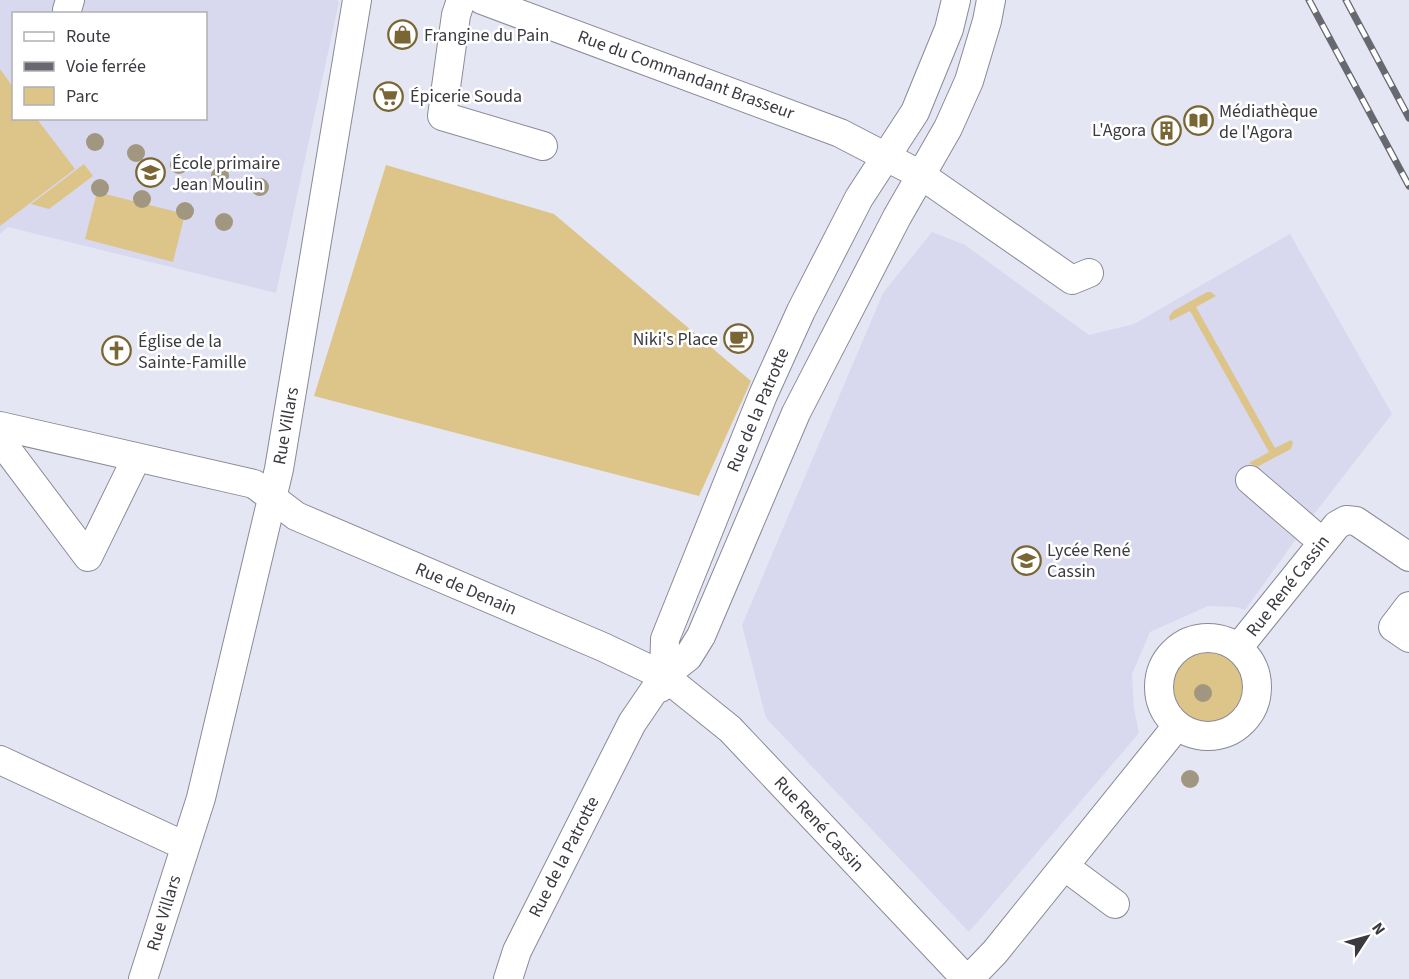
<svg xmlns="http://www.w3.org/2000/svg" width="1409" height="979" viewBox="0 0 1409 979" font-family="'Source Sans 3',sans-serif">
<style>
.built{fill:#d8d9ef;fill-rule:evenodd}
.green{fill:#ddc488}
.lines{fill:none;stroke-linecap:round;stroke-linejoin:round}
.minor-casing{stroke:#898a97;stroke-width:30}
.minor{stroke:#fff;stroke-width:28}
.rail-casing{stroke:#686870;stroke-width:7}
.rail{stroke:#fff;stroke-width:4.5;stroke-dasharray:14;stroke-linecap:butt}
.tree{fill:#a1967f}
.labels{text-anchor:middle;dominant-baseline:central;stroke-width:5;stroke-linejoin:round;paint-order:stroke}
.poi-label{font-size:18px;fill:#3a3a40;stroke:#fff;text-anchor:start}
.street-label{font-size:18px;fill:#3a3a40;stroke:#fff}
</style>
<rect width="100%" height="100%" fill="#e5e6f4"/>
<path class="built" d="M 0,0 L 337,0 L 339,2 L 276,293 L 8,227 L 0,234 ZM 14,14 L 206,14 L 206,118 L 14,118 Z
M 932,232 L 965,245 L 1089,335 L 1134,324 L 1290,234 L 1392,414 L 1314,514 L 1245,610 L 1236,607 L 1208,606 L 1150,632 L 1132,674 L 1134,708 L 1139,733 L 969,932 L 766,718 L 742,625 L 883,293 Z"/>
<path class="green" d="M 0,69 L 13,87 L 14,118 L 37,119 L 75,169 L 0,226 Z
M 84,164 L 93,176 L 49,209 L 31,204 Z
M 386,165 L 554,214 L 751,381 L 699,496 L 314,396 Z
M 97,192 L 185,214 L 173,262 L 85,239 Z
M 1207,292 L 1211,292 L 1216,296 L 1196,307 L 1275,448 L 1291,440 L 1293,442 L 1291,449 L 1257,467 L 1249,463 L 1269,452 L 1190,311 L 1170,321 L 1169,317 L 1173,311 Z
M1169 687a37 37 0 1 1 74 0a37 37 0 1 1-74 0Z"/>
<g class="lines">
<defs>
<path id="minor" d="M 461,0 L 456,15 L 442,116 L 543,146
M 482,0 L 840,133 L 921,175 L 1072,280 L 1089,273
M 67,10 L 70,0
M 0,426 L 254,484 L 296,516 L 603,647 L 664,676 L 730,729 L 966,979
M 0,440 L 88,557 L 136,459
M 1250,480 L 1322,542
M 1409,606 L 1393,627 L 1409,638
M1159 687a49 49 0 1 1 98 0a49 49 0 1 1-98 0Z
M 1238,648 L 1337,525 L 1346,520 L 1356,521 L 1409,557
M 660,688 L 664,676 L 665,639 L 763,395 L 801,311 L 859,198 L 915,112 L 949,29 L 956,0
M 0,760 L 185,846
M 1064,866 L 1115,904
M 143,979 L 201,798 L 279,469 L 357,0
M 508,979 L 517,951 L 632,723 L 664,676 L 688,657 L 701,636 L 796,413 L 897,217 L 948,128 L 969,81 L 987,21 L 991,0
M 969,979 L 995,952 L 1177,726"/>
</defs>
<use href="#minor" class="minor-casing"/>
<use href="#minor" class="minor"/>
<defs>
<path id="rail" d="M 1309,0 L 1409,186
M 1346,0 L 1409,118"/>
</defs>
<use href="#rail" class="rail-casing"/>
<use href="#rail" class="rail"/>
</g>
<g class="tree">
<circle cx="95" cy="142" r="9"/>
<circle cx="136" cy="153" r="9"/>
<circle cx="179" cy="165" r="9"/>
<circle cx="220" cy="176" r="9"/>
<circle cx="260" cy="187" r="9"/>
<circle cx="100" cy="188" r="9"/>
<circle cx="142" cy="199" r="9"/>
<circle cx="185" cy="211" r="9"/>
<circle cx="224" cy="222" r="9"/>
<circle cx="1203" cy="693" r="9"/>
<circle cx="1190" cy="779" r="9"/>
</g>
<defs>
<symbol id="shop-ring" viewBox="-11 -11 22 22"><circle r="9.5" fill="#fff" stroke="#7a6635" stroke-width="1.5"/><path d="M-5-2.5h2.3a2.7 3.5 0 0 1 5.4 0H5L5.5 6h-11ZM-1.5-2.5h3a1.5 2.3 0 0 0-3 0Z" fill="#7a6635"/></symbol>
<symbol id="supermarket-ring" viewBox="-11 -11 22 22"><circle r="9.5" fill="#fff" stroke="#7a6635" stroke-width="1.5"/><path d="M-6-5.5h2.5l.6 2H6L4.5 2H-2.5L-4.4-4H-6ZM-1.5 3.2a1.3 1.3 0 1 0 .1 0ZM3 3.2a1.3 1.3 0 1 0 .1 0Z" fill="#7a6635"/></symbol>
<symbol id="library-ring" viewBox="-11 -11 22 22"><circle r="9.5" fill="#fff" stroke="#7a6635" stroke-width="1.5"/><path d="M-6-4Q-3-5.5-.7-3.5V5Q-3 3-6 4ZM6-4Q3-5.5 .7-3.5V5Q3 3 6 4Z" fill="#7a6635"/></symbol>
<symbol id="building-ring" viewBox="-11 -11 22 22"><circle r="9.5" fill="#fff" stroke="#7a6635" stroke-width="1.5"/><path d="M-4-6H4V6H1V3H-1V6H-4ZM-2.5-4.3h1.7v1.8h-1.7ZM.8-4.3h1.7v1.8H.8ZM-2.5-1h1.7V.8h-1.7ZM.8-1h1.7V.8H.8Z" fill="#7a6635"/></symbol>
<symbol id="school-ring" viewBox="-11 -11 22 22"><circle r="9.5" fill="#fff" stroke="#7a6635" stroke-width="1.5"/><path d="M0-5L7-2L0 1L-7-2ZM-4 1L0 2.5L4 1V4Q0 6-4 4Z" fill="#7a6635"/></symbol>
<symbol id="cafe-ring" viewBox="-11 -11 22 22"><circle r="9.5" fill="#fff" stroke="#7a6635" stroke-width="1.5"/><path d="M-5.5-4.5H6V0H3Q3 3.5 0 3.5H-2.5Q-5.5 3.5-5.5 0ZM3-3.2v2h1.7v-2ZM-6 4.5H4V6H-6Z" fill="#7a6635"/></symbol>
<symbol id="church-ring" viewBox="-11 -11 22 22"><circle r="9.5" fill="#fff" stroke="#7a6635" stroke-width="1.5"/><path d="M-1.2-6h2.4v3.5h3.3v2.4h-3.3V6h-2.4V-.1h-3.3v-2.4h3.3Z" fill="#7a6635"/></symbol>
</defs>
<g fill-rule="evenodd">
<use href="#shop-ring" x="386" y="18" width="33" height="33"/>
<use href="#supermarket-ring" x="372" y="80" width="33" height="33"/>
<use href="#library-ring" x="1182" y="104" width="33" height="33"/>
<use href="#building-ring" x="1150" y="114" width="33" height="33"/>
<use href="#school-ring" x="134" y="156" width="33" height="33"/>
<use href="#cafe-ring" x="722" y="322" width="33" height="33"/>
<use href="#church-ring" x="100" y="334" width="33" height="33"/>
<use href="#school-ring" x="1010" y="544" width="33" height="33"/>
</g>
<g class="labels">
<g class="poi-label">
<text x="424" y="35">Frangine du Pain</text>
<text x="410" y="96">Épicerie Souda</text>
<text x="1219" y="111">Médiathèque<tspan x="1219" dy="21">de l'Agora</tspan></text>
<text x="1146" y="130" text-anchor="end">L'Agora</text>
<text x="172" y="163">École primaire<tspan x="172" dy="21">Jean Moulin</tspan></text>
<text x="718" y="339" text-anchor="end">Niki's Place</text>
<text x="138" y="341">Église de la<tspan x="138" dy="21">Sainte-Famille</tspan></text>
<text x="1047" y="550">Lycée René<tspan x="1047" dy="21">Cassin</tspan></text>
</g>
<g class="street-label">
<text transform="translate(686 75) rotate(20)">Rue du Commandant Brasseur</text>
<text transform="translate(758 410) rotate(-67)">Rue de la Patrotte</text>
<text transform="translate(286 426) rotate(-80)">Rue Villars</text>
<text transform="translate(1288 586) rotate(-52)">Rue René Cassin</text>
<text transform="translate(466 589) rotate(23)">Rue de Denain</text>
<text transform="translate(819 824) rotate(47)">Rue René Cassin</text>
<text transform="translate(564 857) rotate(-63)">Rue de la Patrotte</text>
<text transform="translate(164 913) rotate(-73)">Rue Villars</text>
</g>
</g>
<rect x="12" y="12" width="195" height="108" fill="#ffffff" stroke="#b0b0b3" stroke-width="1.5"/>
<rect x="24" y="32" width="30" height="9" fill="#ffffff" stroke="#b0b0b3" stroke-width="1.5"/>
<text x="66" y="42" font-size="18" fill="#3a3a40">Route</text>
<rect x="24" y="62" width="30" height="9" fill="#686870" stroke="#b0b0b3" stroke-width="1.5"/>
<text x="66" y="72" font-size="18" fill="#3a3a40">Voie ferrée</text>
<rect x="24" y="87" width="30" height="18" fill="#ddc488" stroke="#b0b0b3" stroke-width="1.5"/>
<text x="66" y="102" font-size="18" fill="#3a3a40">Parc</text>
<g transform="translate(1367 937) rotate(54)" stroke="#ffffff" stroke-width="4.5" paint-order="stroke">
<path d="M0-4.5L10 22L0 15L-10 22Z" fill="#3a3a40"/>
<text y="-9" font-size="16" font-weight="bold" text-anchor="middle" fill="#3a3a40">N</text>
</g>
</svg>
